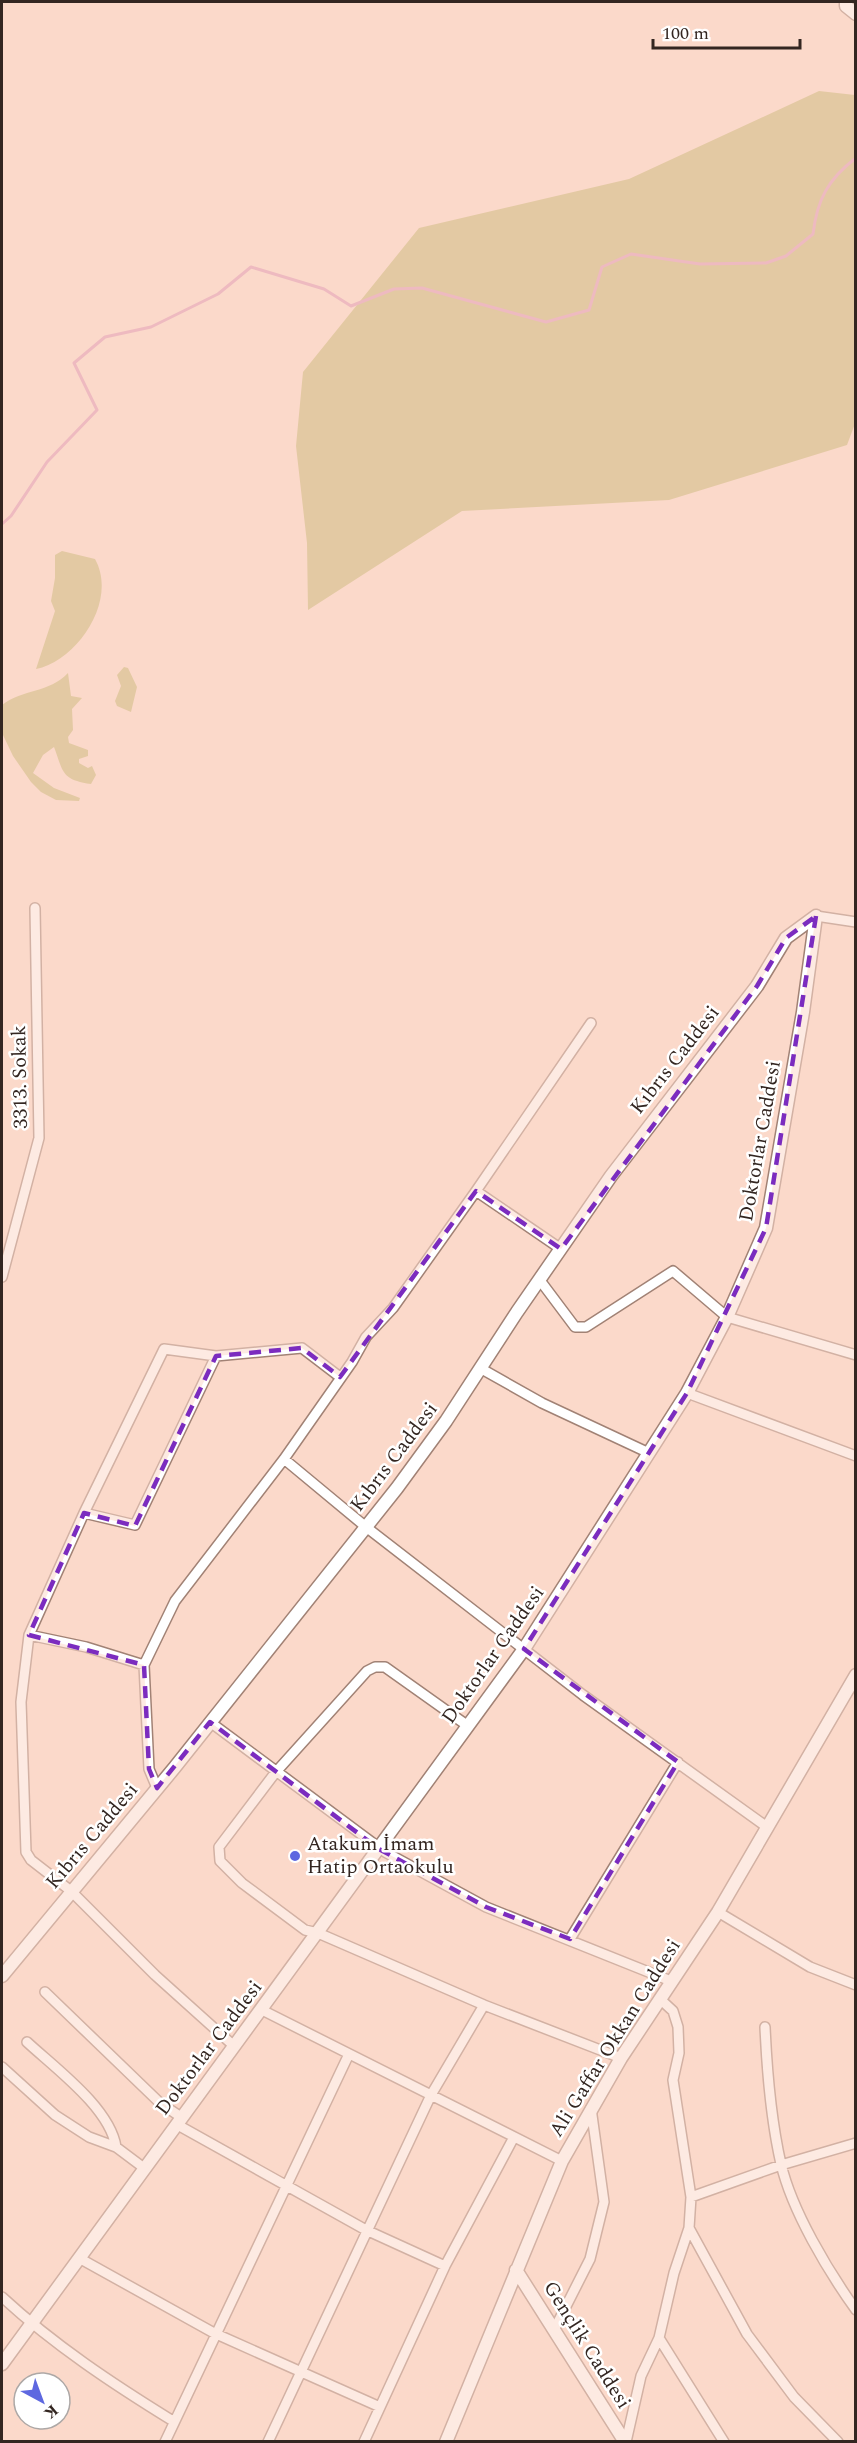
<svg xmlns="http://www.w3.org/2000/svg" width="857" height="2443" viewBox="0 0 857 2443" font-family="Spectral,serif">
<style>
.green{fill:#c6b674}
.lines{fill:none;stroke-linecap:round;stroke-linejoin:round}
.stream{stroke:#dd95b3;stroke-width:3}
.minor-casing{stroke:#a18275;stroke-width:12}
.tertiary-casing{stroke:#a18275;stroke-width:15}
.minor{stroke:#fff;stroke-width:9}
.tertiary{stroke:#fff;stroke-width:12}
.marked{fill:none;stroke:#7b2cbf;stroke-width:4.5;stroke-dasharray:12 8;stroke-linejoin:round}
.poi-dot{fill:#5e68e0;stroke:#fff;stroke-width:2}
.labels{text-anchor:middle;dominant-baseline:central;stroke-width:5;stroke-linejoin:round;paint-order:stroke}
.street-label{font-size:20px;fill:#332621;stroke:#fff}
.poi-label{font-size:20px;fill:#332621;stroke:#fff;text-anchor:start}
</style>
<rect width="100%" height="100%" fill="#fbd9ca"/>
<path class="green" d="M 819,91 L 855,95 L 856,421 L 847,445 L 669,500 L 462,511 L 308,610 L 307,543 L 296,446 L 303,372 L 419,228 L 629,179 Z
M 62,551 L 95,559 C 118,600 78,660 36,669 L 55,611 L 51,601 L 55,578 L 55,555 Z
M 124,667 L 128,668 L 137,687 L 131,712 L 117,706 L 115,701 L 121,686 L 117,675 Z
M 68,673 L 71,696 L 82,698 L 72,709 L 73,730 L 68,737 L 69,743 L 88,750 L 88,756 L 79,759 L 79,763 L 88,768 L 92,766 L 96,775 L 91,784 C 61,780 63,771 54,747 L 43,755 L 33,773 L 54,788 L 80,798 L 79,801 L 56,800 L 41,792 L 31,782 L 13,756 L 3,735 L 2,705 C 23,689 49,693 68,673 Z"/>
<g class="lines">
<path class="stream" d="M 2,524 L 11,516 L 47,462 L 97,410 L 74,363 L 105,337 L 151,327 L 218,294 L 251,267 L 324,289 L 351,306 L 394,289 L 422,288 L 546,322 L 589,310 L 602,267 L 631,254 L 700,264 L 766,263 L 786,256 L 813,234 C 817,200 828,179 856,158"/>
<defs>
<path id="minor" d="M 816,916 L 856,922
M 476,1191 L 561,1249
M 2,1277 L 39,1138 L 35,908
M 539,1279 L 575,1327 L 586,1327 L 673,1271 L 727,1317 L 856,1355
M 480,1368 L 542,1403 L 649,1453
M 687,1393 L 856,1456
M 284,1459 L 366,1527 L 583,1695 L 767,1827
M 84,1513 L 135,1525 L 216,1356
M 29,1635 L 86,1647 L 144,1665
M 210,1722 L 385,1852 L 486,1907 L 671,1981
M 468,1726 L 385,1667 L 375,1667 L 367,1671 L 275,1773 L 219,1847 L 220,1861 L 242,1883 L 305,1930 L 318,1933 L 484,2005 L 621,2058
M 157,1788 L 149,1769 L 144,1665 L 175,1601 L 284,1459 L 352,1362 L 366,1337 L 393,1308 L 476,1191 L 591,1023
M 718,1912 L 810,1967 L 856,1985
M 570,1939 L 678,1762
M 45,1992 L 160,2103 L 181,2117
M 262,2010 L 562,2161
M 765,2027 C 767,2072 771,2120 781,2164 C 792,2211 828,2271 856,2310
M 27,2042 C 55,2068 110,2108 116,2147
M 234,2046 L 155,1975 L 71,1891 L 31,1860 L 26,1852 L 21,1702 L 29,1635 L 84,1513 L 164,1349 L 216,1356 L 302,1348 L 340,1377
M 2,2067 L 55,2115 L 89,2137 L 116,2147 L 144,2168
M 176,2124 L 366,2230 L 445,2266
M 691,2197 L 781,2165 L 856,2143
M 689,2228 L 747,2334 L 794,2397 L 838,2442
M 79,2258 L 214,2333 L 380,2407
M 2,2297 C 54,2345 113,2384 173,2421
M 555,2328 L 590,2259 L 604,2202 L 591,2108
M 659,2338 L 724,2442
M 165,2442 L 349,2054
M 268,2442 L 431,2095 L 484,2005
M 364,2442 L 445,2266 L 514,2137
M 626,2442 L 641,2376 L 659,2338 L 674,2273 L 689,2228 L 691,2197 L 673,2080 L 679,2053 L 678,2027 L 673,2011 L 660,1999"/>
<path id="tertiary" d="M 846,2 L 846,6 L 856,14
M 2,1976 L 175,1767 L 397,1488 L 446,1421 L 517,1312 L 611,1176 L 757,986 L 786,938 L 816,916 L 803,1012 L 766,1228 L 727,1317 L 687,1393 L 524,1649 L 2,2364
M 516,2270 L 625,2442
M 446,2442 L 562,2161 L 621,2058 L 718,1912 L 856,1675"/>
</defs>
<use href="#minor" class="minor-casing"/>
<use href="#tertiary" class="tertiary-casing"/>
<use href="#minor" class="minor"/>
<use href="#tertiary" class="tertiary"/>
</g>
<path d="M0 0H857V2443H0ZM 816,916 L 766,1228 L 687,1393 L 524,1649 L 678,1762 L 570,1939 L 486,1907 L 379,1849 L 210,1722 L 157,1788 L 149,1769 L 144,1665 L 29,1635 L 84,1513 L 135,1526 L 216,1356 L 302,1348 L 340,1377 L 476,1191 L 561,1249 L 757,986 L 786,938 Z" fill="#fbd9ca" fill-opacity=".55" fill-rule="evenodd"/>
<path class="marked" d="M 816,916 L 766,1228 L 687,1393 L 524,1649 L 678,1762 L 570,1939 L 486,1907 L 379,1849 L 210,1722 L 157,1788 L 149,1769 L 144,1665 L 29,1635 L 84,1513 L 135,1526 L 216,1356 L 302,1348 L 340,1377 L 476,1191 L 561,1249 L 757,986 L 786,938 Z"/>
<circle class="poi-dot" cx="295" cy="1856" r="6"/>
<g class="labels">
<g class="street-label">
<text transform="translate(675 1060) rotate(-52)">Kıbrıs Caddesi</text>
<text transform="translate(20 1077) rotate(-91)">3313. Sokak</text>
<text transform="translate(760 1141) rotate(-80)">Doktorlar Caddesi</text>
<text transform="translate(394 1457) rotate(-53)">Kıbrıs Caddesi</text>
<text transform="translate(493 1655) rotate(-55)">Doktorlar Caddesi</text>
<text transform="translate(92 1836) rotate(-50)">Kıbrıs Caddesi</text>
<text transform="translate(615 2038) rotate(-58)">Ali Gaffar Okkan Caddesi</text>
<text transform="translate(209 2048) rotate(-53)">Doktorlar Caddesi</text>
<text transform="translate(587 2345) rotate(58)">Gençlik Caddesi</text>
</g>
<g class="poi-label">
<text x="307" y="1844">Atakum İmam<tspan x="307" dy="23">Hatip Ortaokulu</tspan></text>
</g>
</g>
<rect width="857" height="2443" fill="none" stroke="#332621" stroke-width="6"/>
<g transform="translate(42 2401) rotate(139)"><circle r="28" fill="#ffffff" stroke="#ada8a6" stroke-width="1.5"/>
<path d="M0-4.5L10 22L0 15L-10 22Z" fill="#5e68e0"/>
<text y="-9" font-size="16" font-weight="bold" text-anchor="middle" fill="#332621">K</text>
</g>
<path d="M653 39v9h147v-9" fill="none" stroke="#332621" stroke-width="3"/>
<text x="662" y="39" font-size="18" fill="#332621" stroke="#ffffff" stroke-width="4.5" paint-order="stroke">100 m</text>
</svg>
